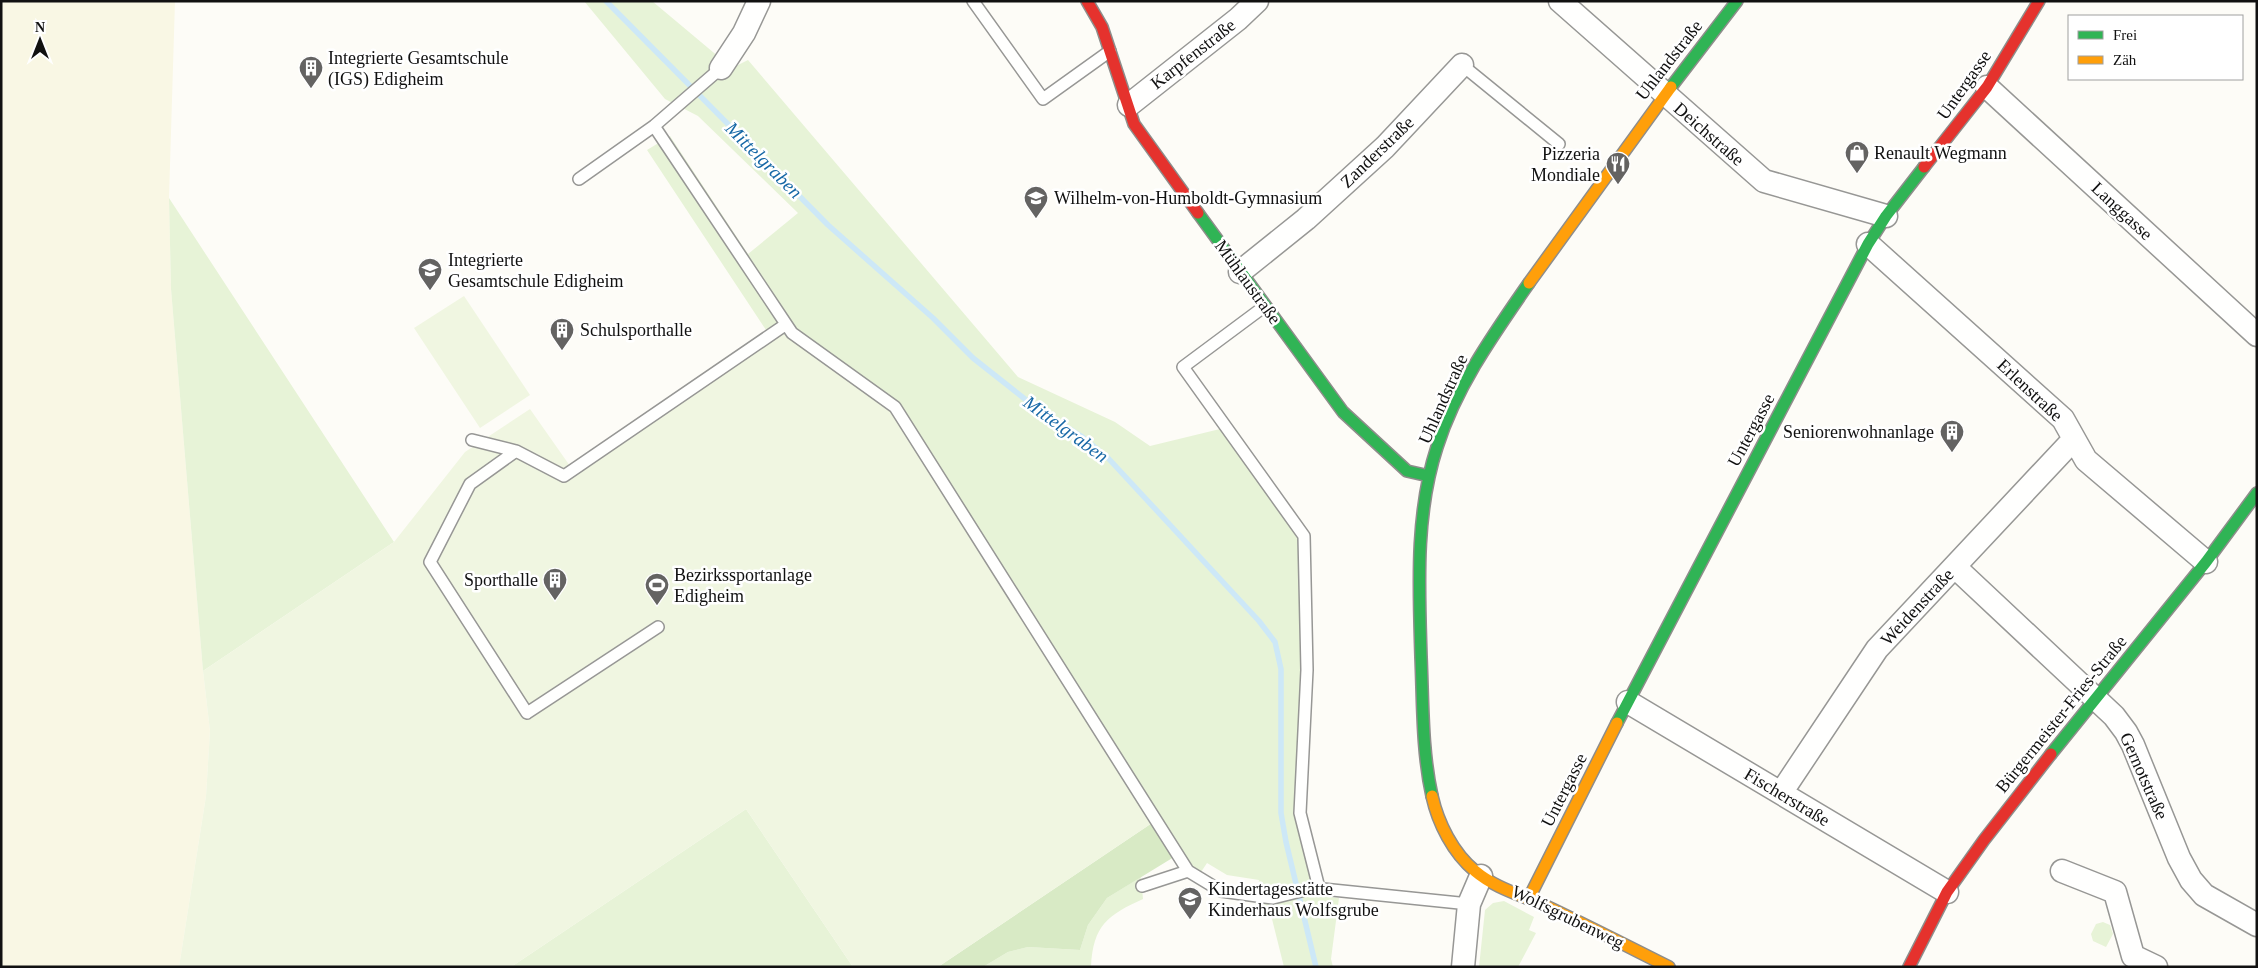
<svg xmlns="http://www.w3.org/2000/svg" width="2258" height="968" viewBox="0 0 2258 968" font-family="'Times New Roman',serif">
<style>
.farmland{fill:#f9f7e4}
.green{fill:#e7f3d7}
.forest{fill:#d8eac5}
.pitch{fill:#f0f6e1}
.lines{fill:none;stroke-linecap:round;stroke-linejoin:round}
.stream{stroke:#cde8f7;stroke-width:5.5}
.lane-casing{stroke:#979795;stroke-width:14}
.street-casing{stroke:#979795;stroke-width:25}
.fast-casing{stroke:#8e8d8b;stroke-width:14}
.slow-casing{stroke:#8e8d8b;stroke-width:14}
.jam-casing{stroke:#8e8d8b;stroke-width:14}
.lane{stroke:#fffffe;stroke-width:11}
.street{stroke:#fffffe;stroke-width:22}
.fast{stroke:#30b455;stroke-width:11}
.slow{stroke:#ff9f0a;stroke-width:11}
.jam{stroke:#e5322d;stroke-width:11}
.labels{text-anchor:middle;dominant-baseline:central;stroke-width:5;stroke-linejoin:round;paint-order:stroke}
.street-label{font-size:18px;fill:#111;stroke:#fff}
.poi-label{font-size:18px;fill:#111;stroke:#fff;text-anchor:start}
.water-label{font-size:19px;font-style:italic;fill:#1768a6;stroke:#fff}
</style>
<rect width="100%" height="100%" fill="#fdfcf7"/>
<path class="farmland" d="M 1,1 L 175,1 L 169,198 L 171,289 L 203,671 L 210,731 L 206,796 L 179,967 L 1,967 Z"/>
<path class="green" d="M 584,1 L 652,1 L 732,68 L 748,60 L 1018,377 L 1115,422 L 1150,446 L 1220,429 L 1298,536 L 1301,670 L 1294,811 L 1315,895 L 1339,898 L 1331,959 L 1333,967 L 1284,967 L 1269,907 L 1255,907 L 1259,880 L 1227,875 L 1207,863 L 1197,878 L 1152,823 L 833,370 L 775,326 L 766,330 L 647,150 L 670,136 L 748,254 L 798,213 L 698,116 L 665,99 Z
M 169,198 L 394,542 L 203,671 L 171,289 Z
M 746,809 L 853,967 L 511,967 Z
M 1141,877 L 1143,899 C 1108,915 1093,925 1091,967 L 983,967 L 1008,952 L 1028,947 L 1080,950 L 1088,925 L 1107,898 Z
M 1504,901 L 1534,917 L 1529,930 L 1536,933 L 1518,967 L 1479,967 L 1485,910 L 1493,903 Z
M 2103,922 L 2110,925 L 2113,934 L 2106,947 L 2093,941 L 2091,934 L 2096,924 Z"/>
<path class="forest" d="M 1152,823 L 1174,857 L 1107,898 L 1088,925 L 1080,950 L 1028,947 L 1008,952 L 983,967 L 938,967 Z"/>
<path class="pitch" d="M 464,296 L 530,395 L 480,428 L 414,328 Z
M 775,326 L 891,411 L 1152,823 L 938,967 L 853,967 L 746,809 L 511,967 L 179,967 L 206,796 L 210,731 L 203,671 L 394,542 L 465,452 L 530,409 L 570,466 Z"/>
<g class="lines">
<path class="stream" d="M 606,1 L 828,225 L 933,318 L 973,358 L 1035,407 L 1081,436 L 1108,458 L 1259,621 L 1275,642 L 1281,669 L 1281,813 L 1286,842 L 1316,967"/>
<defs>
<path id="lane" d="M 973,1 L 1043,99 L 1110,51
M 1462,65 L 1559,144
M 654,126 L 792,333 L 895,407 L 1188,871
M 579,179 L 654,126 L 721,68
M 1265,306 L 1183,367 L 1304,536 L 1307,670 L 1300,813 L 1319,888
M 472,440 L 516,451 L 564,476 L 785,325
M 516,451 L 470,484 L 430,562 L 527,713 L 658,627
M 1142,886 L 1188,871 L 1221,891 L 1257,896 L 1273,898 L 1313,888 L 1469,904"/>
<path id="street" d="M 1560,1 L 1764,181 L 1886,216
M 721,68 L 744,33 L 759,1
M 1987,87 L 2257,335
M 1129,105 L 1238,19 L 1257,1
M 1868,244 L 2063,419 L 2086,460 L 2206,562
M 1240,272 L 1306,219 L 1385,147 L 1462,65
M 1955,567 L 2114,716 L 2126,732 L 2133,745 L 2179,858 L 2191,880 L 2204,895 L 2257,925
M 1628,702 L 1947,892
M 1781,793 L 1877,649 L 2074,439
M 2062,871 L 2115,892 L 2133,956 L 2156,967
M 1463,967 L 1469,904 L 1481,876"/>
<path id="fast" d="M 1671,87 L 1737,1
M 1198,213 L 1343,412 L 1407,471 L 1429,476
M 1617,723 L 1868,244 L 1886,216 L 1924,167
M 2051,754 L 2206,562 L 2257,493
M 1432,796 C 1422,751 1423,704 1421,657 C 1419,588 1415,514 1437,447 C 1456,387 1493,335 1529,283"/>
<path id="slow" d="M 1529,283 L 1671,87
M 1432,796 C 1438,823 1453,853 1475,871 C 1496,889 1525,896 1550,908 C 1590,927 1629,947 1669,967
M 1529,898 L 1617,723"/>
<path id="jam" d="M 1087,1 L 1102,27 L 1134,124 L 1198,213
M 1924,167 L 1987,87 L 2039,1
M 1909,967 L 1947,892 L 1984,840 L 2051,754"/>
</defs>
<use href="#lane" class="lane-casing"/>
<use href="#street" class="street-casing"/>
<use href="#fast" class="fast-casing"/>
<use href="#slow" class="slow-casing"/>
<use href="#jam" class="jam-casing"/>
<use href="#lane" class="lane"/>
<use href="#street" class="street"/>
<use href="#fast" class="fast"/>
<use href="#slow" class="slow"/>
<use href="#jam" class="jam"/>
</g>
<defs>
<symbol id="building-pin" viewBox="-11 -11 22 30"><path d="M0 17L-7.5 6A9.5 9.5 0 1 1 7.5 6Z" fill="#646362" stroke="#fff"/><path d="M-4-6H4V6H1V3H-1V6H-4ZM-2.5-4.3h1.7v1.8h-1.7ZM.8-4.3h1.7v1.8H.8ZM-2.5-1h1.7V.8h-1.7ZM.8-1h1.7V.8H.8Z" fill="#fff"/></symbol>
<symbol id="shop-pin" viewBox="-11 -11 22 30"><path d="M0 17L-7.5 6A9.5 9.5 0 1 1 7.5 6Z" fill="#646362" stroke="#fff"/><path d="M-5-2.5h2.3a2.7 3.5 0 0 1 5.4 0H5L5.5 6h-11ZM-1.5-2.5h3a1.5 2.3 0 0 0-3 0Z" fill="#fff"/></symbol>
<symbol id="restaurant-pin" viewBox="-11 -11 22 30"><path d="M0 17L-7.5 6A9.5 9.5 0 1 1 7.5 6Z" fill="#646362" stroke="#fff"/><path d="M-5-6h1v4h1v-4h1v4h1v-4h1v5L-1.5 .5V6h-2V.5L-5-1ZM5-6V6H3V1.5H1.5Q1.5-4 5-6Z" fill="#fff"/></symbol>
<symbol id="school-pin" viewBox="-11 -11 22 30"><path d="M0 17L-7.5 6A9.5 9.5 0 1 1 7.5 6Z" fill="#646362" stroke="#fff"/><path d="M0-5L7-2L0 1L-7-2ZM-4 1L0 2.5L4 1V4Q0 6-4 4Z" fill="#fff"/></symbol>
<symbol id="stadium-pin" viewBox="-11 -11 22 30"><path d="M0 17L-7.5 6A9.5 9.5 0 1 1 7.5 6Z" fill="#646362" stroke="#fff"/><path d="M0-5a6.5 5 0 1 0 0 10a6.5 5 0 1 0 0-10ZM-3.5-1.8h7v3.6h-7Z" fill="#fff"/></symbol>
</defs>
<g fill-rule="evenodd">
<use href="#building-pin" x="297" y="54" width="28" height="38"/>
<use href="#shop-pin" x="1843" y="139" width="28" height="38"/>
<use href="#restaurant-pin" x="1604" y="150" width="28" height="38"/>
<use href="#school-pin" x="1022" y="184" width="28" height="38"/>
<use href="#school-pin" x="416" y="256" width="28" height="38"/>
<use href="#building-pin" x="548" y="316" width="28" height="38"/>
<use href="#building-pin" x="1938" y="418" width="28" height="38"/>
<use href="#building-pin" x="541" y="566" width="28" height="38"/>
<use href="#stadium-pin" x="643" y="571" width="28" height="38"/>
<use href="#school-pin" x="1176" y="885" width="28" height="38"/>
</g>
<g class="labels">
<g class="street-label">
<text transform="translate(1193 54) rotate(-38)">Karpfenstraße</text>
<text transform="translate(1669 60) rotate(-52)">Uhlandstraße</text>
<text transform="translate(1964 85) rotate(-55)">Untergasse</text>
<text transform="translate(1709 134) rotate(41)">Deichstraße</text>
<text transform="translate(1377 152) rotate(-44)">Zanderstraße</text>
<text transform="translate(2122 211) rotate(43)">Langgasse</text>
<text transform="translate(1248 282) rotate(54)">Mühlaustraße</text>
<text transform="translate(2030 390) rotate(43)">Erlenstraße</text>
<text transform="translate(1443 399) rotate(-66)">Uhlandstraße</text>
<text transform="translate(1751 430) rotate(-62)">Untergasse</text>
<text transform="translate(1917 607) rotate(-47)">Weidenstraße</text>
<text transform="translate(2061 714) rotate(-51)">Bürgermeister-Fries-Straße</text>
<text transform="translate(2144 776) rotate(66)">Gernotstraße</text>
<text transform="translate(1564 790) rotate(-63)">Untergasse</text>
<text transform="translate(1787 797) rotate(31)">Fischerstraße</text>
<text transform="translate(1568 917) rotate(26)">Wolfsgrubenweg</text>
</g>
<g class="poi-label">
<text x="328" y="58">Integrierte Gesamtschule<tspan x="328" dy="21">(IGS) Edigheim</tspan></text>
<text x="1874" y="153">Renault Wegmann</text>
<text x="1600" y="154" text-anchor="end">Pizzeria<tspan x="1600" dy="21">Mondiale</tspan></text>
<text x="1054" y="198">Wilhelm-von-Humboldt-Gymnasium</text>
<text x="448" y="260">Integrierte<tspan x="448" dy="21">Gesamtschule Edigheim</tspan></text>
<text x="580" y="330">Schulsporthalle</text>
<text x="1934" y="432" text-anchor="end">Seniorenwohnanlage</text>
<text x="674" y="575">Bezirkssportanlage<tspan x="674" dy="21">Edigheim</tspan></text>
<text x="538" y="580" text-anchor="end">Sporthalle</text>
<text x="1208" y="889">Kindertagesstätte<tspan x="1208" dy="21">Kinderhaus Wolfsgrube</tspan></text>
</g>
<g class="water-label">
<text transform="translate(764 160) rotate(45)">Mittelgraben</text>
<text transform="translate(1066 429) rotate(36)">Mittelgraben</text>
</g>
</g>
<rect width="2258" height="968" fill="none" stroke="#111111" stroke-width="5"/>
<rect x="2068" y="15" width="175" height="65" fill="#ffffff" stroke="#a0a0a0"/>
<rect x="2078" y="31" width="25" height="8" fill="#30b455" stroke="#a0a0a0"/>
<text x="2113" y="40" font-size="15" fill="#111111">Frei</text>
<rect x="2078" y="56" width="25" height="8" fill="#ff9f0a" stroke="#a0a0a0"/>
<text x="2113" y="65" font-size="15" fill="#111111">Zäh</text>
<g transform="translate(40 40)" stroke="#ffffff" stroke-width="4" paint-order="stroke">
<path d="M0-4L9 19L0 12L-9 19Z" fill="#111111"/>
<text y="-8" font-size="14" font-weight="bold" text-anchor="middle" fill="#111111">N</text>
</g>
</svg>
